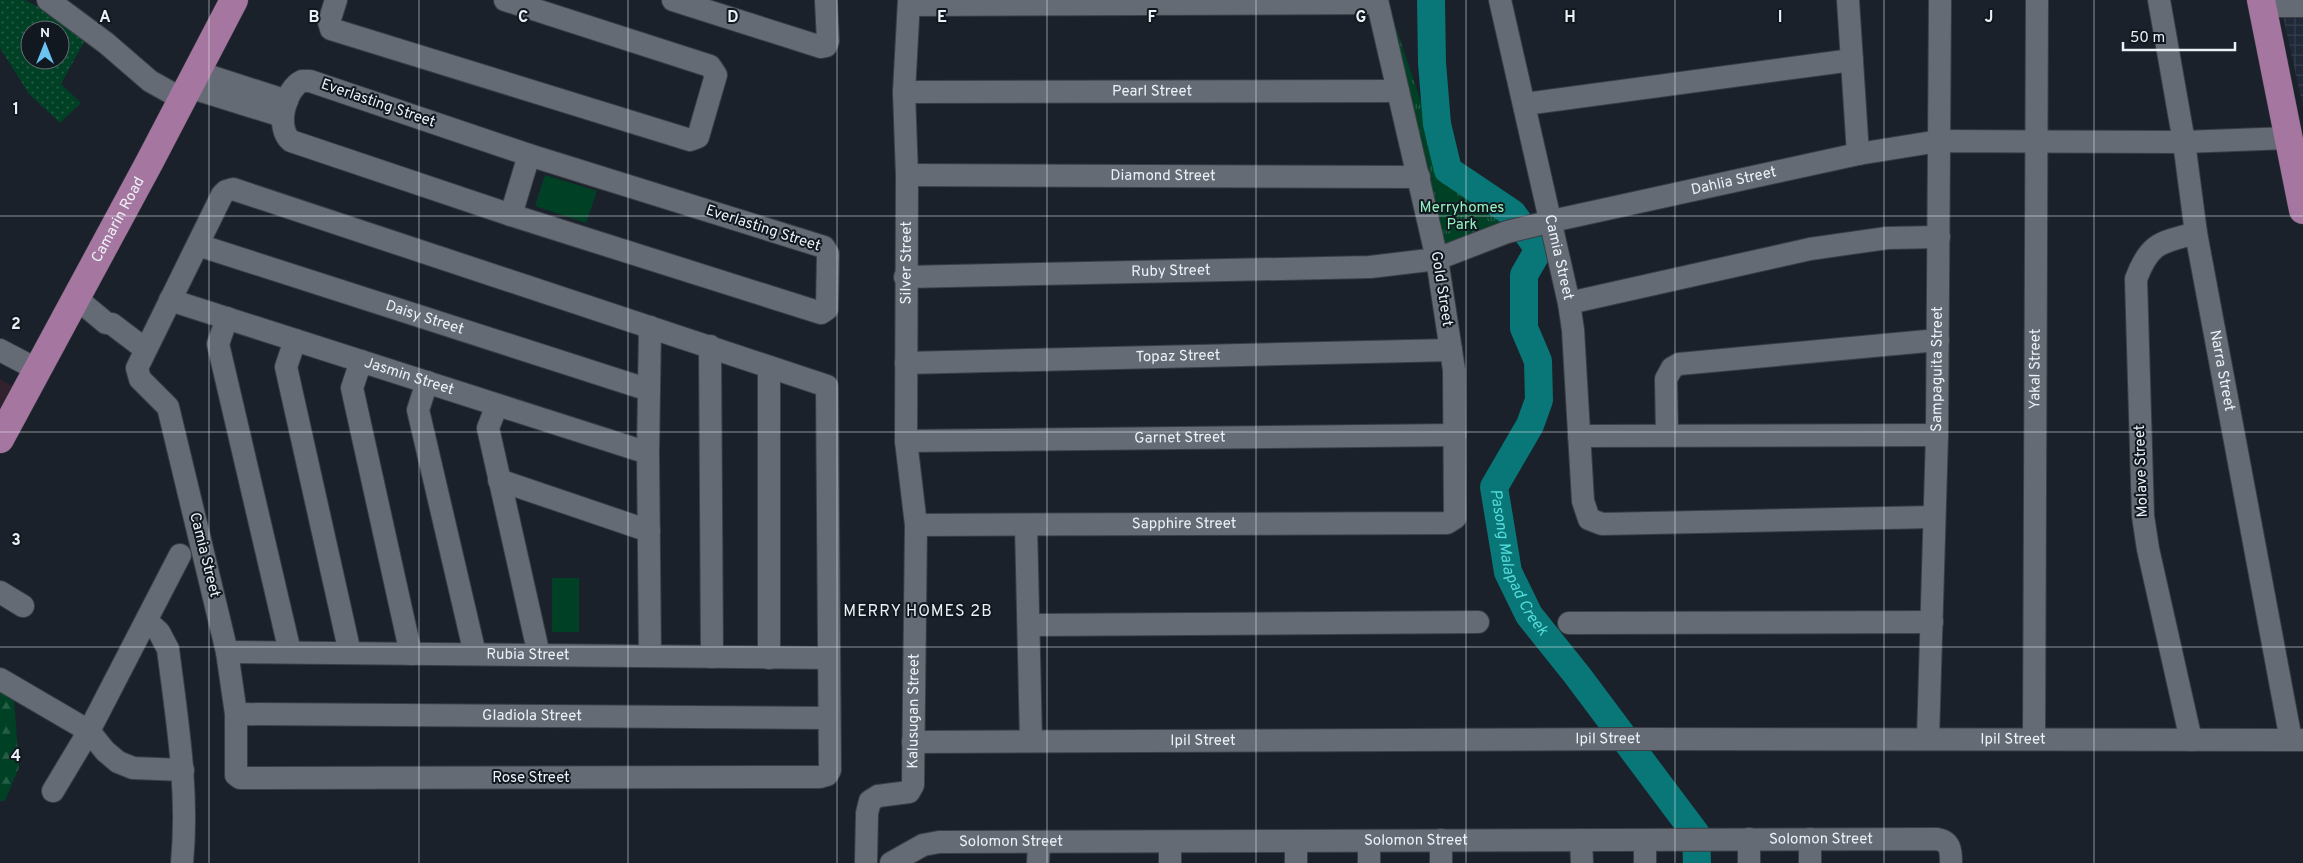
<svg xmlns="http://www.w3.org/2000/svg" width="2303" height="863" viewBox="0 0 2303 863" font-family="Overpass,sans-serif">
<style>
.commercial{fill:#32222d}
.industrial{fill:url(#industrial-grid)}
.grass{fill:url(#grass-dots);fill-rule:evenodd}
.forest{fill:url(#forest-firs)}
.park{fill:url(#park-tufts)}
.garden{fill:#004126}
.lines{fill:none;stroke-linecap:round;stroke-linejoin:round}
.river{stroke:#097677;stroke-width:28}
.minor-casing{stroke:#393e44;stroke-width:24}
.major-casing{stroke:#393e44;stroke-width:29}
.minor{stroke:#646b75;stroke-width:22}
.major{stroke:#a576a0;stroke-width:28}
.grid{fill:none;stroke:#ecf1f6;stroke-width:1;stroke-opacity:0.55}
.labels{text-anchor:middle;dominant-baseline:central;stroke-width:4;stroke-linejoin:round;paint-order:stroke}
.street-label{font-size:15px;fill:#ecf1f6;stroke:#121820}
.park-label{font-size:15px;fill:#93f1be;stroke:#121820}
.water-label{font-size:16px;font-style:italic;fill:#54dbdb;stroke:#121820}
.neighbourhood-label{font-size:16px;letter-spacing:1px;fill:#ecf1f6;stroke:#121820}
.grid-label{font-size:16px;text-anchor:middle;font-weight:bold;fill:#ecf1f6;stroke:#121820;stroke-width:4;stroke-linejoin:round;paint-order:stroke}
</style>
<defs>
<pattern id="industrial-grid" width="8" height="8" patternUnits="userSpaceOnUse" patternTransform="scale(1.25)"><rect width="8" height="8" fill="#1f2937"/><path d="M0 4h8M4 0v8" fill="none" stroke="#353e4b"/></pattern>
<pattern id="grass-dots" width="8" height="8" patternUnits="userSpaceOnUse" patternTransform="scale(1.25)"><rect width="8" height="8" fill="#004126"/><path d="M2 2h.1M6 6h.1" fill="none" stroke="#255d46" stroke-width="1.8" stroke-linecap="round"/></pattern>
<pattern id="forest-firs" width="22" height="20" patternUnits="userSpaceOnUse" patternTransform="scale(1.25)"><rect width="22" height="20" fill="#004126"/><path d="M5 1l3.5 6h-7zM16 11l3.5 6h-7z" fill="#255d46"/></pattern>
<pattern id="park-tufts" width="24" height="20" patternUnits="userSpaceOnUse" patternTransform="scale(1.25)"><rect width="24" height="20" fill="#004126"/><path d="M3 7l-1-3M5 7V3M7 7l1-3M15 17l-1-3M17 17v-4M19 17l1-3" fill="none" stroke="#255d46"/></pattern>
</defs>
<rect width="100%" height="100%" fill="#1b212a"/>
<path class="commercial" d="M 0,379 L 12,386 L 0,408 Z"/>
<path class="industrial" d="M 2283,16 L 2303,16 L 2303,107 Z"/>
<path class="grass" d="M 0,0 L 24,0 L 45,10 L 85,40 L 61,84 L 81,103 L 60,123 L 29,94 L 0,48 ZM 30,30 L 60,30 L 60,60 L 30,60 Z"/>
<path class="forest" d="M 0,692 L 14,701 L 19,767 L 5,801 L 0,801 Z"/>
<path class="park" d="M 1389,7 L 1446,176 L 1506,214 L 1513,228 L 1443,249 Z"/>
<path class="garden" d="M 545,175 L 597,191 L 586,223 L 535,206 Z
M 552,578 L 579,578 L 579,632 L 552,632 Z"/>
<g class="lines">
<path class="river" id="s1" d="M 1431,0 L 1432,63 L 1437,124 L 1448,170 L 1512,213 L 1539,249 L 1524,275 L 1524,328 L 1538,361 L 1539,400 L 1530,425 L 1494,487 L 1508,572 L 1529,615 L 1577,675 L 1696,834 L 1697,863"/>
<defs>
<g id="minor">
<path d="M 48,0 L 106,43 L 150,81 L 182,99"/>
<path d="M 336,0 L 329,22 L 331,29 L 690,140 L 698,137 L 716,75 L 710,66 L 505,0"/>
<path d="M 673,0 L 821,47 L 826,46 L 828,41 L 826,0"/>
<path id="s2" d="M 1500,0 L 1569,303 L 1573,330 L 1583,501 L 1589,519 L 1602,524 L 1933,517"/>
<path d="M 1848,0 L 1858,154"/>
<path id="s3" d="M 2159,0 L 2184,142 L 2196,233 L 2291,740"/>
<path d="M 909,5 L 1377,3"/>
<path d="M 2262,6 L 2303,6"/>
<path d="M 197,72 L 287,101"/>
<path d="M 302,81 L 310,81 L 529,155 L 824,247 L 828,254 L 827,309 L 821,313 L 511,215 L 291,141 C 275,128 285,89 302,81 Z"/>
<path d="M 189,87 L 282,116"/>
<path id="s4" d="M 904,92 L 1398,91"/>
<path d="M 1525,104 L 1852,60"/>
<path id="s5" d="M 907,175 L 1419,177"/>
<path d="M 233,189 L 827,386 L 830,770 L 827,775 L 820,777 L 240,778 L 236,775 L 236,714 L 227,652 L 168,407 L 140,379 L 137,368 L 222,195 L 226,191 Z"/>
<path d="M 511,215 L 529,155"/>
<path id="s6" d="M 198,245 L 649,390"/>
<path id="s7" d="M 905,277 L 1370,267 L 1437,259 L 1507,232 L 1552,221 L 1858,154 L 1939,141 L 2184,142 L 2289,138"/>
<path d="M 76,298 L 106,323 L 112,324 L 145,349"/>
<path id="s8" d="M 170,300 L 648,453"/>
<path d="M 1569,303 L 1810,249 L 1887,238 L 1939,237"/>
<path d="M 227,318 L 218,344 L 290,652"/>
<path d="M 650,327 L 648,453 L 650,656"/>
<path d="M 295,340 L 286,367 L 350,653"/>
<path d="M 710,346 L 712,657"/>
<path d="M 0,350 L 38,370"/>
<path d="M 361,361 L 352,388 L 411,654"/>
<path id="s9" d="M 906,363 L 1451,350"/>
<path d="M 769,367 L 769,658"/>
<path d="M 427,382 L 418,410 L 475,654"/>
<path d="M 497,405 L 488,428 L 539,655"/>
<path d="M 1667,435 L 1666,379 L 1672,368 L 1679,364 L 1938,340"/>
<path d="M 1579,436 L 1937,435"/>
<path id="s10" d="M 906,441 L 1455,435"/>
<path d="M 499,480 L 649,531"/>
<path id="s11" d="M 916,525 L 1447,523 L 1455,518 L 1454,370 L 1437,259 L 1377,0"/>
<path d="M 1026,525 L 1031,741"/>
<path d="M 0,592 L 23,606"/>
<path d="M 147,621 L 159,632 L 168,649 C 177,720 189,791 182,863"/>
<path d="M 1569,623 L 1932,622"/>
<path d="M 1030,625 L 1478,622"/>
<path id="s12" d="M 227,652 L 828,658"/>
<path d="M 0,679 L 89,731 L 105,751 L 118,762 L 133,768 L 183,770"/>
<path id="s13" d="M 236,714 L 829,718"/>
<path id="s14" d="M 1928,739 L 1937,435 L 1940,0"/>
<path id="s15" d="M 2034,739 L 2037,0"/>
<path d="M 2191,740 L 2148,549 L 2143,516 L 2136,279 C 2150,242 2160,243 2196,233"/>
<path id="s16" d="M 913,742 L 1639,739 L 2303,740"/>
<path d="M 53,791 L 89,731 L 180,555"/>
<path d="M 1810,839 L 1810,863"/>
<path d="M 1441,840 L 1441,863"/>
<path d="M 1581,840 L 1582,863"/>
<path d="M 1296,841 L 1296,863"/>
<path d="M 1369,841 L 1369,863"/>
<path d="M 1170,842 L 1170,863"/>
<path id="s17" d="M 866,863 L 867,813 L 870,801 L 878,796 L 909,792 L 913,785 L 916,525 L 906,441 L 907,175 L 904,92 L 909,0"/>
<path id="s18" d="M 891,863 L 923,845 L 939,842 L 1936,839 C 1951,841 1951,851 1951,863"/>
<path d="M 1038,863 L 1039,842"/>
<path d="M 1645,863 L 1645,840"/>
<path d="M 1749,863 L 1749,839"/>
</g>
<g id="major">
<path d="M 2261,0 L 2303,210"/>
<path id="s19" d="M 0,439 L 149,163 L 234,0"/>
</g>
</defs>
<use href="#minor" class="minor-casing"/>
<use href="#major" class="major-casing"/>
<use href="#minor" class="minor"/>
<use href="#major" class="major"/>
</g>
<path class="grid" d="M 209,0 L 209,863M 419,0 L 419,863M 628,0 L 628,863M 837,0 L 837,863M 1047,0 L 1047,863M 1256,0 L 1256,863M 1466,0 L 1466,863M 1675,0 L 1675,863M 1884,0 L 1884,863M 2094,0 L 2094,863M 0,216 L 2303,216M 0,432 L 2303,432M 0,647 L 2303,647"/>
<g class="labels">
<g class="street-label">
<text stroke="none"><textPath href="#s4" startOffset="248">Pearl Street</textPath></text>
<text transform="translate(378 104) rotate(19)">Everlasting Street</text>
<text stroke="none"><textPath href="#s5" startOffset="256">Diamond Street</textPath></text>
<text stroke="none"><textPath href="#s7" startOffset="840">Dahlia Street</textPath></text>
<text stroke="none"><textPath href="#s19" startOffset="249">Camarin Road</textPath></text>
<text transform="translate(763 229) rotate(18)">Everlasting Street</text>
<text stroke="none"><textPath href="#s2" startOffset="264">Camia Street</textPath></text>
<text stroke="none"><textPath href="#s17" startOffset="634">Silver Street</textPath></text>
<text stroke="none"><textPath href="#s7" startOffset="266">Ruby Street</textPath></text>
<text transform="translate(1441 289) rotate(81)">Gold Street</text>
<text stroke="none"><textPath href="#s6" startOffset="238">Daisy Street</textPath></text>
<text stroke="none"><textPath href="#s9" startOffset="272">Topaz Street</textPath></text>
<text stroke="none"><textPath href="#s15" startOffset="370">Yakal Street</textPath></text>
<text stroke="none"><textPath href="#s14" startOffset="370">Sampaguita Street</textPath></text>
<text stroke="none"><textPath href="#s3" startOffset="376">Narra Street</textPath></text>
<text stroke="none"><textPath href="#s8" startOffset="251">Jasmin Street</textPath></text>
<text stroke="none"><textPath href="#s10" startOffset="274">Garnet Street</textPath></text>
<text transform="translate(2142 471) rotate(-92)">Molave Street</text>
<text stroke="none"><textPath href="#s11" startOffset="268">Sapphire Street</textPath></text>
<text transform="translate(204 555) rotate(76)">Camia Street</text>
<text stroke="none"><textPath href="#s12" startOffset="301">Rubia Street</textPath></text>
<text stroke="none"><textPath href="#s17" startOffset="185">Kalusugan Street</textPath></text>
<text stroke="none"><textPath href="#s13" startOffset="296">Gladiola Street</textPath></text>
<text stroke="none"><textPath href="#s16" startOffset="695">Ipil Street</textPath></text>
<text stroke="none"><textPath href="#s16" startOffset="1100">Ipil Street</textPath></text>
<text stroke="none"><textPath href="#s16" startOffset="290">Ipil Street</textPath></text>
<text x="531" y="778">Rose Street</text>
<text stroke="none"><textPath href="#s18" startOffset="935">Solomon Street</textPath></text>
<text stroke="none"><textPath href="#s18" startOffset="530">Solomon Street</textPath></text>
<text stroke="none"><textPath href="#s18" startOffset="125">Solomon Street</textPath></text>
</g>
<g class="park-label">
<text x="1462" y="208">Merryhomes<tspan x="1462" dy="17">Park</tspan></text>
</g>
<g class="water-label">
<text stroke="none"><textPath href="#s1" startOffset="630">Pasong Malapad Creek</textPath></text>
</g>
<g class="neighbourhood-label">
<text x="918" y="612">MERRY HOMES 2B</text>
</g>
</g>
<g class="grid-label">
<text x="105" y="22">A</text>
<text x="314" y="22">B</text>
<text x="523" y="22">C</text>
<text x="733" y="22">D</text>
<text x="942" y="22">E</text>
<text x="1152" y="22">F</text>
<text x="1361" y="22">G</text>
<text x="1570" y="22">H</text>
<text x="1780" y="22">I</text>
<text x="1989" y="22">J</text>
<text x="16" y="114">1</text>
<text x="16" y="329">2</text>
<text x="16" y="545">3</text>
<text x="16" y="761">4</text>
</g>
<g transform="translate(45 45)"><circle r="24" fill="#121820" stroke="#696f76"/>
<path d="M0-4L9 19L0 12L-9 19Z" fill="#6cc3f2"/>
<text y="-8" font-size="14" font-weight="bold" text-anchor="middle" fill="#ecf1f6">N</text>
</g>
<path d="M2123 42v8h112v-8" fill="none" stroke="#ecf1f6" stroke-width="2.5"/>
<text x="2130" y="42" font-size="15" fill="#ecf1f6" stroke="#121820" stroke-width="4" paint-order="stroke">50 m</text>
</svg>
